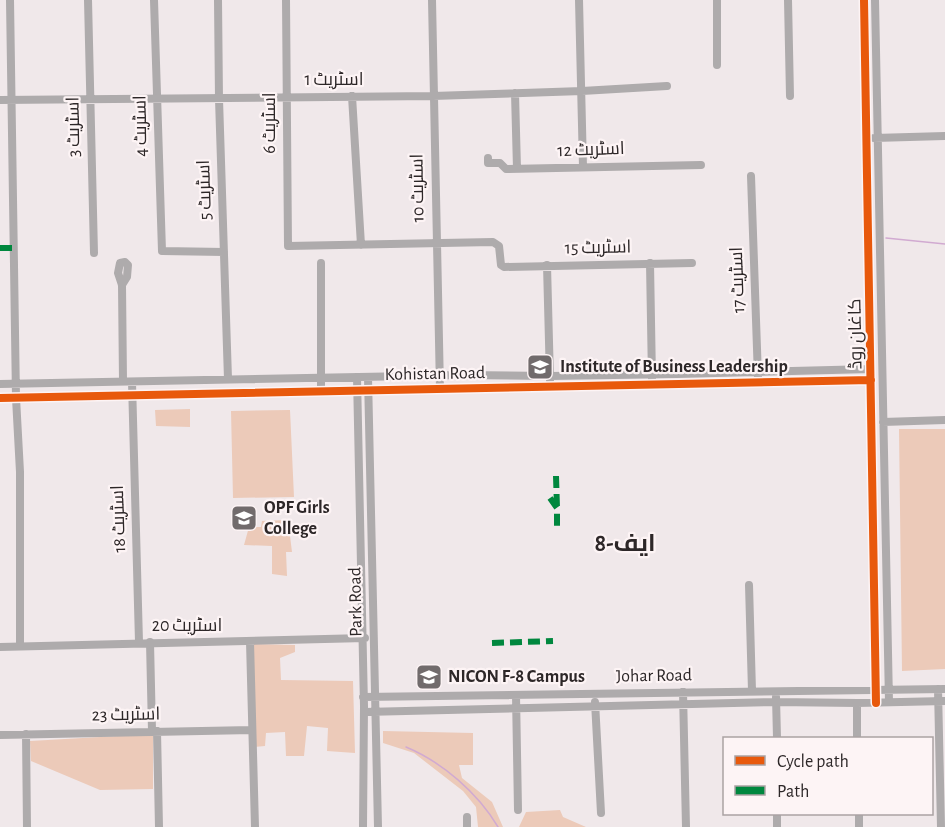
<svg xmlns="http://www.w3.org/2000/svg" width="945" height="827" viewBox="0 0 945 827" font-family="'Alegreya Sans',Cairo,sans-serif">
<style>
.green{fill:#eccab9}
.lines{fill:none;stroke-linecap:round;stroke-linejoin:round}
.stream{stroke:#d1aad1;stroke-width:1.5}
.minor{stroke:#aeabac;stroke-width:8}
.quiet{stroke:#00873e;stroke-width:6;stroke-dasharray:12 6;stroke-linecap:butt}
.cycleway-casing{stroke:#fdf4f5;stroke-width:11}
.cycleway{stroke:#e8590c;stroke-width:8}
.labels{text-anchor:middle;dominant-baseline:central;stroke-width:4.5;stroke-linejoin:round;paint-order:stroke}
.street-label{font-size:18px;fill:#2d2728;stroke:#fdf4f5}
.poi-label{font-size:18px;font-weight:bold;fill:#2d2728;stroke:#fdf4f5;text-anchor:start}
.district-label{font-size:24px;font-weight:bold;fill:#2d2728;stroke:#fdf4f5}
</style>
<rect width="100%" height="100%" fill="#f0e8ea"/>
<path class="green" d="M 190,409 L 190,427 L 156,426 L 155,410 Z
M 290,410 L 294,497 L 233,498 L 231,411 Z
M 899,429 L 945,429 L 945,669 L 902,671 Z
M 288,520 L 292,552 L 286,552 L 287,576 L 272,574 L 272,546 L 244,545 L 249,527 L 261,527 L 262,521 Z
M 254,644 L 295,645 L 295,652 L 280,658 L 281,680 L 353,681 L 355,753 L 327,751 L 328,728 L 307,726 L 304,756 L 286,756 L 285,732 L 266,733 L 265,746 L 254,747 Z
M 383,731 L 473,733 L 473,765 L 459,765 L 462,778 L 492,802 L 503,827 L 478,827 L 476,807 L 463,791 L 414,753 L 383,743 Z
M 153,734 L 153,789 L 100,790 L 31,761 L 30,741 Z
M 560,810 L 563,817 L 586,827 L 519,827 L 526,812 Z"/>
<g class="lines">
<path class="stream" d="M 886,238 L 945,244
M 406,747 C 442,762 478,793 498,827"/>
<path class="minor" d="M 10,0 L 16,398 L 20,472 L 20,646
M 88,0 L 94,253
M 154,0 L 162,251 L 224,252
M 218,0 L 219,99 L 228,379
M 286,0 L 288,246 L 493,242 L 499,246 L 501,265 L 504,267 L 692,263
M 432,0 L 440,389
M 579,0 L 583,167
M 788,0 L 790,96
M 864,0 L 876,703
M 875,0 L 889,702
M 717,65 L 717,0
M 515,93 L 517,169
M 352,96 L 361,245
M 0,100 L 433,96 L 582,91 L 667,86
M 874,138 L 945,136
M 488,158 L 488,163 L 500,163 L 506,169 L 701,165
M 751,176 L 758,377
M 650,263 L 652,379
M 547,265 L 550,380
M 122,285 L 127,277 L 128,265 L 125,262 L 120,263 L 118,273 L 122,285 L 123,381
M 357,377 L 364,706 L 363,827
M 368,377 L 378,827
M 132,382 L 139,642
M 0,384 L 463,375 L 550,376 L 677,374 L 871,369
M 321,391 L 321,263
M 0,398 L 871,380
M 883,422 L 945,420
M 749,585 L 752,691
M 150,642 L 152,731
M 250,642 L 255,827
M 0,647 L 365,638
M 938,689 L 941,827
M 683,692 L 686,827
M 516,695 L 518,810
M 363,697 L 945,689
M 776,697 L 777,738
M 595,702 L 601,813
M 857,703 L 857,738
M 364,712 L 776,702 L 857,703 L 945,701
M 157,731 L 159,827
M 26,734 L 27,827
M 0,735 L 252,730
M 777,814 L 777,827
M 859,814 L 859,827
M 467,817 L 467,827"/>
<path class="quiet" d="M 0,248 L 14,248
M 556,476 L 557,508
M 550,498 L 557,508 L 557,528
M 492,643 L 553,641"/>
<defs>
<path id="cycleway" d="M 864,0 L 876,703
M 0,398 L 871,380"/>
</defs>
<use href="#cycleway" class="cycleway-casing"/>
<use href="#cycleway" class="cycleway"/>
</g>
<defs>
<symbol id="university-square" viewBox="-11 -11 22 22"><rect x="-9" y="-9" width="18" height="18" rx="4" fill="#716b6c" stroke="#fdf4f5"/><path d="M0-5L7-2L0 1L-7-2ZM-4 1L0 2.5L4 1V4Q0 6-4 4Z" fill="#fff"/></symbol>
</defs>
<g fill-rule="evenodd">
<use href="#university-square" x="525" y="352" width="30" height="30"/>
<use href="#university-square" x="229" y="503" width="30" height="30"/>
<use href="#university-square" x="414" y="662" width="30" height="30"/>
</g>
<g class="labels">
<g class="street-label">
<text x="334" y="80">اسٹریٹ 1</text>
<text transform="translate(270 123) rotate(-90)">اسٹریٹ 6</text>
<text transform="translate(141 126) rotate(-91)">اسٹریٹ 4</text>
<text transform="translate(74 127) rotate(-91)">اسٹریٹ 3</text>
<text transform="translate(591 150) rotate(-2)">اسٹریٹ 12</text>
<text transform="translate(418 188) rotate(-91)">اسٹریٹ 10</text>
<text transform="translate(205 190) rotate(-92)">اسٹریٹ 5</text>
<text transform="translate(598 248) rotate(-1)">اسٹریٹ 15</text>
<text transform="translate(738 280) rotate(-92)">اسٹریٹ 17</text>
<text transform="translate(856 334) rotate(-91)">کاغان روڈ</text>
<text transform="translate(435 374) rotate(-1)">Kohistan Road</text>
<text transform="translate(119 519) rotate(-92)">اسٹریٹ 18</text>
<text transform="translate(356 602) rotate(-91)">Park Road</text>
<text x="187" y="626">اسٹریٹ 20</text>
<text transform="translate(654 676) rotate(-1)">Johar Road</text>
<text transform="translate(126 715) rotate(-1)">اسٹریٹ 23</text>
</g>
<g class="poi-label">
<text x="560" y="367">Institute of Business Leadership</text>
<text x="264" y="508">OPF Girls<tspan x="264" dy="21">College</tspan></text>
<text x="448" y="677">NICON F-8 Campus</text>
</g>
<g class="district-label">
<text x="625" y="544">ایف-8</text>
</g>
</g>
<rect x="723" y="737" width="210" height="78" fill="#fdf4f5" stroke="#aaa2a3" stroke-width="1.5"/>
<rect x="735" y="756" width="30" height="9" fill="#e8590c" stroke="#aaa2a3" stroke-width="1.5"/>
<text x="777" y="767" font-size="18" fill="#2d2728">Cycle path</text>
<rect x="735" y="786" width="30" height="9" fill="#00873e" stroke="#aaa2a3" stroke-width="1.5"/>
<text x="777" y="797" font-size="18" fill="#2d2728">Path</text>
</svg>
